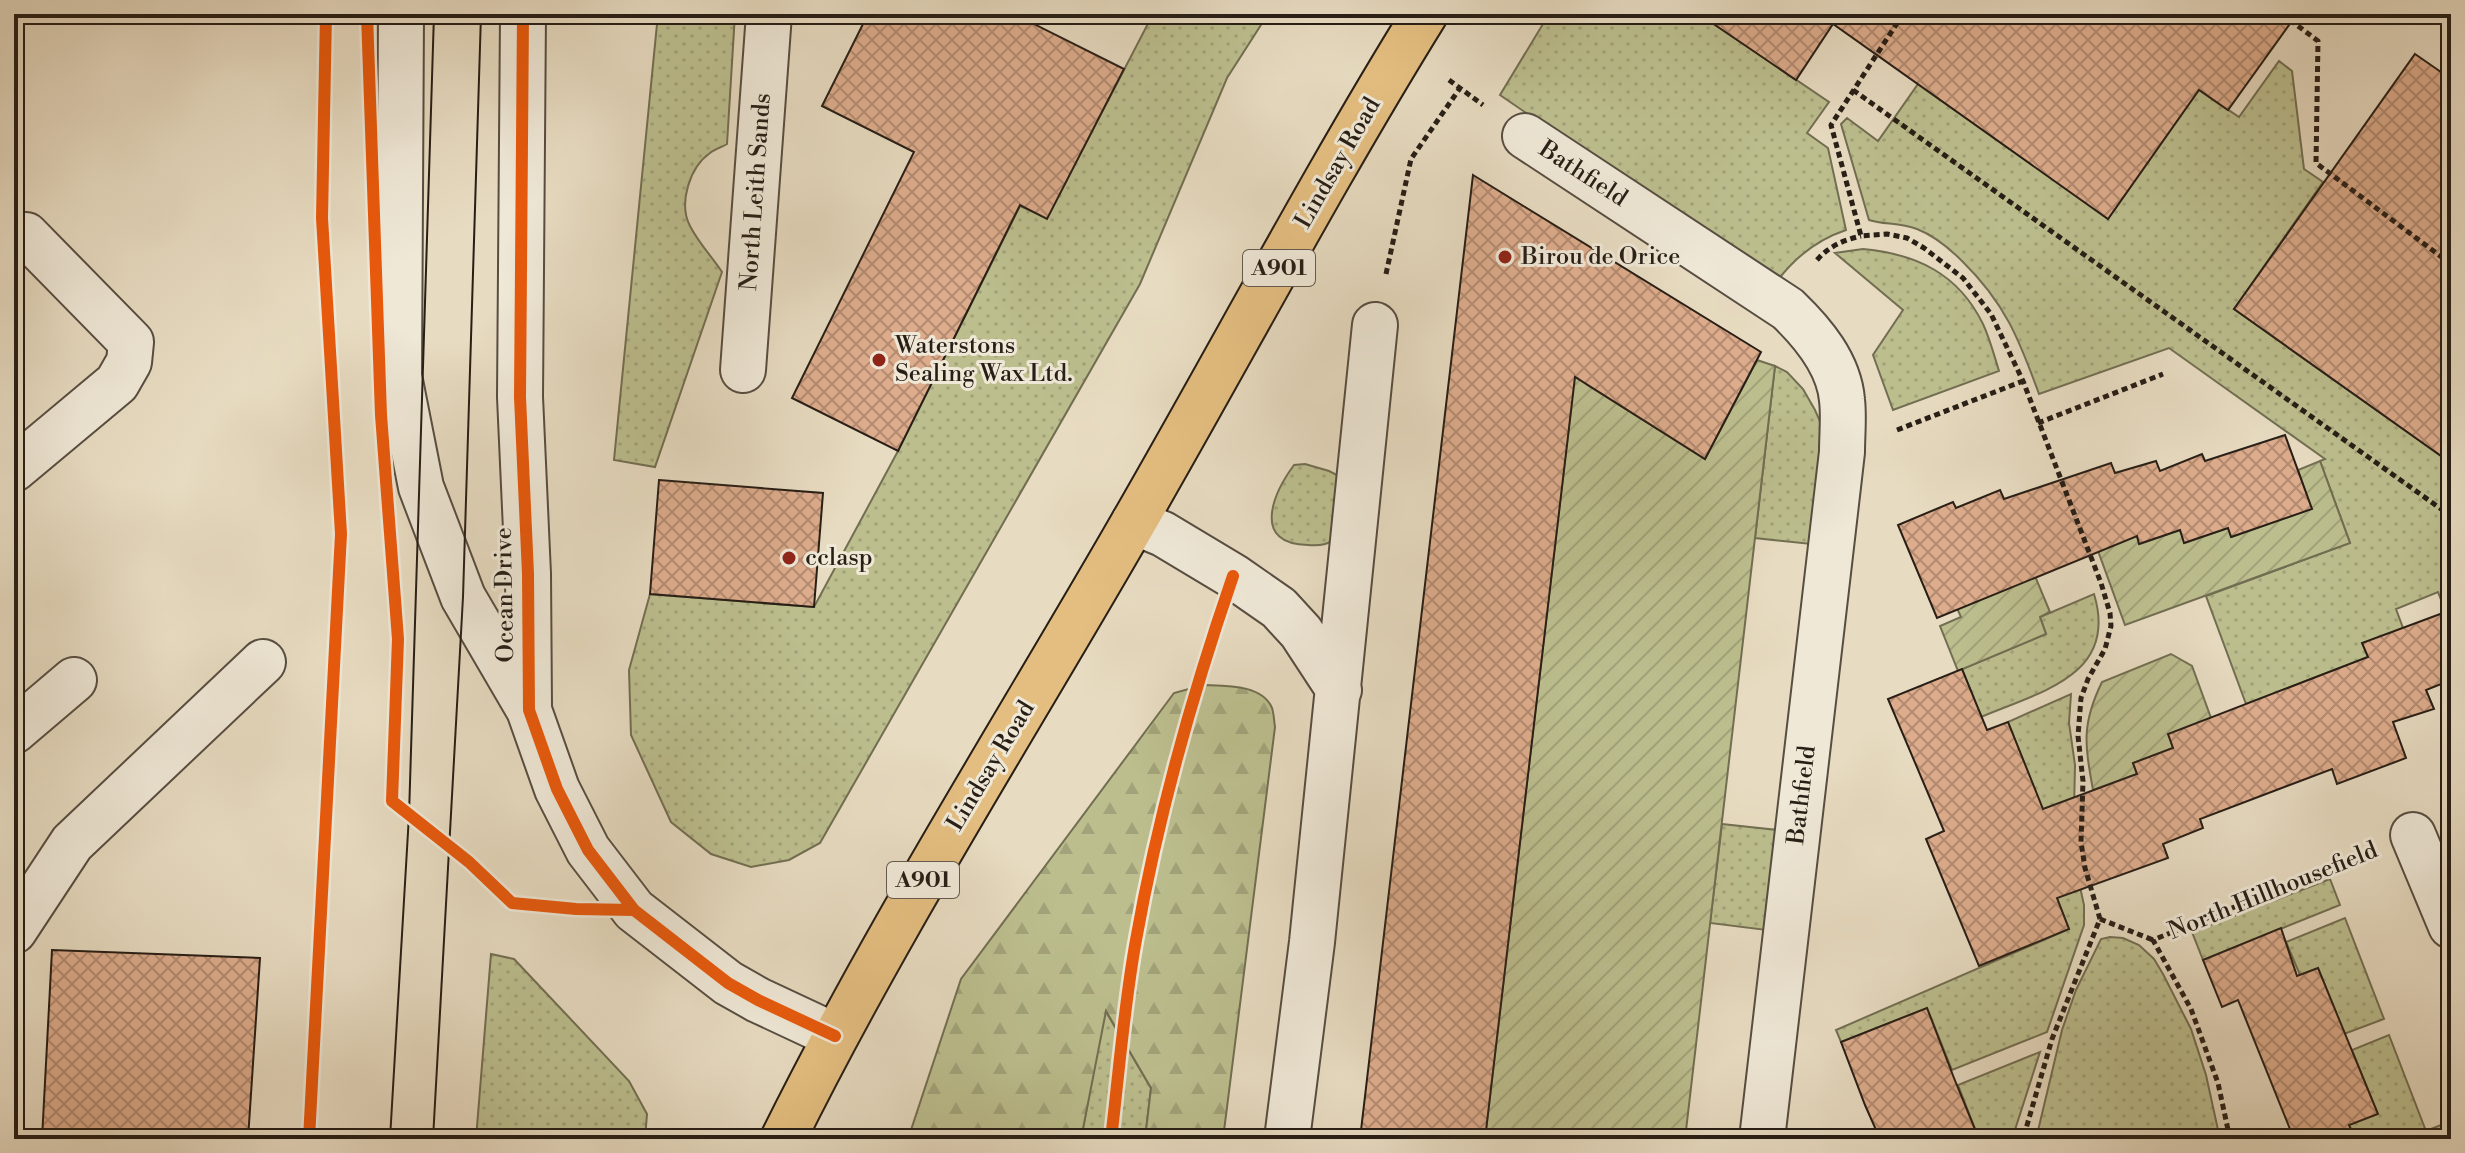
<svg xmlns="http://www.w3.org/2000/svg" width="2465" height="1153" viewBox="0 0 2465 1153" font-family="'Libre Bodoni',serif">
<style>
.grass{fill:url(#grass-dots);stroke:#726e52;stroke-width:2}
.forest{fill:url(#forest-firs);stroke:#726e52;stroke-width:2}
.garden{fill:url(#garden-furrows);stroke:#726e52;stroke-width:2}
.building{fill:url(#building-cross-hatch);stroke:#271e16;stroke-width:2}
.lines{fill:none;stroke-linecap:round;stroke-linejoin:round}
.minor-casing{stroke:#574d41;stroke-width:48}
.major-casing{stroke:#271e16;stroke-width:48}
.path{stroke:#271e16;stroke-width:5;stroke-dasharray:6 4;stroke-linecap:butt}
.minor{stroke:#efe8d7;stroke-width:44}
.major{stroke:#e4be80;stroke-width:44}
.tram{stroke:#271e16;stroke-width:2}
.cycleway-casing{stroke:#efe8d7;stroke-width:17}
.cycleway{stroke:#e8590c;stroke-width:12}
.poi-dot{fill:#8f2418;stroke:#efe8d7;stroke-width:3}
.labels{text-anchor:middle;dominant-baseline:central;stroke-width:6;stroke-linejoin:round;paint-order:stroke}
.shield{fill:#efe8d7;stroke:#635b50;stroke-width:2}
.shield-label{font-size:22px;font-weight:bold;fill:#271e16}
.street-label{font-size:24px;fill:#271e16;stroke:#efe8d7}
.poi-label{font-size:24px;fill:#271e16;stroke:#efe8d7;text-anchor:start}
</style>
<defs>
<pattern id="grass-dots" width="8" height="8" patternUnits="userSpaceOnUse" patternTransform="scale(2)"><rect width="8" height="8" fill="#bcbe8e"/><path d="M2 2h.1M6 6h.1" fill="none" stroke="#a2a37a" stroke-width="1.8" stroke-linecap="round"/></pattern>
<pattern id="forest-firs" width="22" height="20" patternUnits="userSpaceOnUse" patternTransform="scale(2)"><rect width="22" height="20" fill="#bcbe8e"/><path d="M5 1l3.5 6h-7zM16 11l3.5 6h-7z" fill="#a2a37a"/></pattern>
<pattern id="garden-furrows" width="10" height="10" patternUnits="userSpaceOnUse" patternTransform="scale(2)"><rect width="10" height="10" fill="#bcbe8e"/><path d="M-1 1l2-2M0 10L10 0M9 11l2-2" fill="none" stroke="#a2a37a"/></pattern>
<pattern id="building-cross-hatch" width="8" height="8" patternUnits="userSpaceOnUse" patternTransform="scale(2)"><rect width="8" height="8" fill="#ddac8c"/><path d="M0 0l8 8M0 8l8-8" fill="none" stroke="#b38b71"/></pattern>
</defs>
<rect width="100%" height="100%" fill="#e7dbc1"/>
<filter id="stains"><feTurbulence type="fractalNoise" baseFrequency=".0025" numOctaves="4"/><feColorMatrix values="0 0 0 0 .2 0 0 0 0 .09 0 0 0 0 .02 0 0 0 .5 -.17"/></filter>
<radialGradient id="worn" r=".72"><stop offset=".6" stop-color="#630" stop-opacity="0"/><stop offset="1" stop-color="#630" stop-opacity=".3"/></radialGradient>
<path class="grass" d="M 658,14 L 735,14 L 727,144 C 722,147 715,149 710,153 C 690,167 678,203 690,226 C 698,242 712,257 722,272 L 655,467 L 614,460 Z
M 1153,14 L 1268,14 L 1227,78 L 1140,284 L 820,843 L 789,860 L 751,867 L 711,854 L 671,822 L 631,735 L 629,670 L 650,594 L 814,607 L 898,451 L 1020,206 L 1047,218 Z
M 1549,14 L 1699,14 L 1829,102 L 1807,133 L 1828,148 L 1846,230 C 1816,240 1793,259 1775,284 L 1500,95 Z
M 2279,61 L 2292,71 L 2304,169 L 2323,182 L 2234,309 L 2451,463 L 2451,626 L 2438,592 L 2396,609 L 2403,628 L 2368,657 L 2246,704 L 2206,596 L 2350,543 L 2320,461 L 2325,459 L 2169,348 L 2039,394 C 2019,339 2005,303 1962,261 C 1949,248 1935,236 1917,229 C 1899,222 1884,225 1869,220 L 1841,124 L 1847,118 L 1878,141 L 1918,84 L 2185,80 L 2239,117 Z
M 1863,249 C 1916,254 1958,273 1983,324 C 1990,339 1994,355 1999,371 L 1893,410 L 1873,355 L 1903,310 L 1835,253 Z
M 1775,366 L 1787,372 L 1803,389 L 1815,410 L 1826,435 L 1811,544 L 1755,538 Z
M 1305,464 L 1329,471 L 1339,476 L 1338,536 C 1329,545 1320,546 1308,545 C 1252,544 1272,495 1294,465 Z
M 2094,594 C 2119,676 2039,692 1981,717 L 1962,669 L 2046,634 L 2040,617 Z
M 2071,694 L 2069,723 L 2075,765 L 2074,811 L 1996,810 L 2036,793 L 2008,722 Z
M 1722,824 L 1777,830 L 1766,930 L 1710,923 Z
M 2044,865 L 2080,887 L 2084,905 L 2084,925 L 2047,1032 L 1952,1070 L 1927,1008 L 1841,1042 L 1836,1030 L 2069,929 Z
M 2330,879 L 2340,905 L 2203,960 L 2192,932 Z
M 2345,918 L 2384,1019 L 2344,1034 L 2318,968 L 2300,975 L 2286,942 Z
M 2110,937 L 2123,938 L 2139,945 L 2154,959 L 2163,974 L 2191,1029 L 2206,1075 L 2220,1139 L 2036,1139 L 2062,1030 L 2076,990 L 2101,939 Z
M 491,954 L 514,959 L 629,1081 L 647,1114 L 645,1139 L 476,1139 Z
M 1105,1010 L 1151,1088 L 1145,1139 L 1081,1139 Z
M 2389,1035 L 2426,1131 L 2451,1121 L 2451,1139 L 2355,1139 L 2349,1125 L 2377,1113 L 2352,1050 Z
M 2040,1052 L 2012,1139 L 1979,1139 L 1958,1085 Z"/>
<path class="forest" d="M 1203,685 C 1225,686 1262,684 1272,708 C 1274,714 1274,721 1275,727 L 1223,1139 L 1145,1139 L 1151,1088 L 1106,1011 L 1081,1139 L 908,1139 L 961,979 L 1174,693 Z"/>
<path class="garden" d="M 1757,360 L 1775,366 L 1685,1139 L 1485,1139 L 1571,409 L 1567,368 L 1589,386 L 1705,459 Z
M 2320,461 L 2350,543 L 2125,625 L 2097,548 L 2136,534 L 2140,544 L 2180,530 L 2185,543 L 2228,528 L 2232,537 L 2311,509 L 2298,470 Z
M 2030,564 L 2050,612 L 2040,617 L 2046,634 L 1958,671 L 1940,626 L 1961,617 L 1956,606 Z
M 2171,654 L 2192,666 L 2211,718 L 2169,734 L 2173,748 L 2133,763 L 2137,774 L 2093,790 C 2085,745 2081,725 2102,682 Z"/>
<path class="building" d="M 868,14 L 1014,14 L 1124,69 L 1047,219 L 1020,205 L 898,451 L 792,398 L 914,152 L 822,106 Z
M 1699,14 L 2297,14 L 2228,110 L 2199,90 L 2108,219 L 1833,24 L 1796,80 Z
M 2415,54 L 2451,79 L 2451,463 L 2234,309 Z
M 1473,175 L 1761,352 L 1705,459 L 1575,377 L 1485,1139 L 1360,1139 Z
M 2285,435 L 2312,509 L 2231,537 L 2228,528 L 2184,543 L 2180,530 L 2139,544 L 2137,536 L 1937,618 L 1898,525 L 1953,502 L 1956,508 L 2000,490 L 2004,499 L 2111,463 L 2115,473 L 2156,461 L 2160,471 L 2202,454 L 2205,461 Z
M 659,480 L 823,493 L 814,607 L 650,594 Z
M 2451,610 L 2451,680 L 2426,690 L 2434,709 L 2393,722 L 2406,758 L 2337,784 L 2332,769 L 2200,819 L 2203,828 L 2163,844 L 2168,858 L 2057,898 L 2069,929 L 1979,966 L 1926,839 L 1944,831 L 1888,699 L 1962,669 L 1987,730 L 2008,722 L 2043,809 L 2137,774 L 2133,763 L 2173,748 L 2168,734 L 2368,657 L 2362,643 Z
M 2281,928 L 2297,976 L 2318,968 L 2378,1114 L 2349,1125 L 2355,1139 L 2294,1139 L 2238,1000 L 2222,1007 L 2203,960 Z
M 52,950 L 260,958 L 248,1139 L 42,1139 Z
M 1927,1008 L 1954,1078 L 1979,1139 L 1880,1139 L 1865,1105 L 1841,1042 Z"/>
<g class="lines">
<defs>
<path id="minor" d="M 401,14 L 399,376 L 421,487 L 463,597 L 529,710 L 557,789 L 588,850 L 634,910 L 728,983 L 758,1000 L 835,1036
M 523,14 L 520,397 L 528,574 L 529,707
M 1525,136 L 1788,309 C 1813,333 1839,364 1842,400 C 1844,417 1842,435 1842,452 L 1762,1139
M 14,236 L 26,235 L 131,342 L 129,362 L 117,383 L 14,469
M 743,370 L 769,14
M 1134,522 L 1163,534 L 1233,576 L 1279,608 L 1301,632 L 1339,690
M 14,731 L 74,680
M 2413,835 L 2451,926
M 14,931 L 72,843 L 263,662
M 1287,1139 L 1312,942 L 1375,325"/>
<path id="major" d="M 783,1139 C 885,933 1009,738 1124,539 C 1225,365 1319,185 1425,14"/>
</defs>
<use href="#minor" class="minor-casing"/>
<use href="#major" class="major-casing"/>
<path class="path" d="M 1903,14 L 1831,125 L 1861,236 L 1887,234 L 1907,238 L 1924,248 L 1963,278 L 1991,314 L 2023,381 L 2101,583 L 2110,613 L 2111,626 L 2105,649 L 2088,679 L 2081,698 L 2078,736 L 2083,781 L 2081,842 L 2085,868 L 2100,919 L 2052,1039 L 2023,1139
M 2282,14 L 2318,41 L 2316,163 L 2451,264
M 1449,80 L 1483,105
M 1853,90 L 2451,516
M 1817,260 C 1829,246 1844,240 1861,236
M 1386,274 L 1411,159 L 1460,88
M 2038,423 L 2163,374
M 1897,430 L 2023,381
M 2100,919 L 2153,940
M 2230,1139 L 2218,1083 L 2191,1009 L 2153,940 L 2360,856"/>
<use href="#minor" class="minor"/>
<use href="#major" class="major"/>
<path class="tram" d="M 390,1139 L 409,815 L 434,14
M 433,1139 L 463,597 L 481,14"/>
<defs>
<path id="cycleway" d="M 367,14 L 381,415 L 398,639 L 392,801 L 469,862 L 512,903 L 576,909 L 634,910
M 523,14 L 520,397 L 528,574 L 529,710 L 557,789 L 588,850 L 634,910 L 728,983 L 758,1000 L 835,1036
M 309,1139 L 341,534 L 322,218 L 326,14
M 1111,1139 C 1119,1073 1124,1005 1136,940 C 1158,816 1192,695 1233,576"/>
</defs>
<use href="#cycleway" class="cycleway-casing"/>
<use href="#cycleway" class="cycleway"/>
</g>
<g class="poi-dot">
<circle cx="1505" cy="257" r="8"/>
<circle cx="879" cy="360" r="8"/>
<circle cx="789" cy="558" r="8"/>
</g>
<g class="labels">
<g class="shield">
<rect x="1243" y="250" width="72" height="36" rx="6"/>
<rect x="887" y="862" width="72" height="36" rx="6"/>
</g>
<g class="shield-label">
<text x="1279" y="268">A901</text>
<text x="923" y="880">A901</text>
</g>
<g class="street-label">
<text transform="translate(1338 163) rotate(-60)">Lindsay Road</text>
<text transform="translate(1583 174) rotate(33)">Bathfield</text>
<text transform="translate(756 192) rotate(-86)">North Leith Sands</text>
<text transform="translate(505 595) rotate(-91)">Ocean Drive</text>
<text transform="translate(991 766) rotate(-59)">Lindsay Road</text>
<text transform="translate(1802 795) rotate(-83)">Bathfield</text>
<text transform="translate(2273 891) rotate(-22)">North Hillhousefield</text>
</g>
<g class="poi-label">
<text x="1521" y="257">Birou de Orice</text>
<text x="895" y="346">Waterstons<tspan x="895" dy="28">Sealing Wax Ltd.</tspan></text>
<text x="805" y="558">cclasp</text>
</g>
</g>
<rect width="2465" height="1153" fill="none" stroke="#e7dbc1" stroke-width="48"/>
<rect x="16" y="16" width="2433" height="1121" fill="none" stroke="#271e16" stroke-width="4"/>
<rect x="24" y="24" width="2417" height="1105" fill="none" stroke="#271e16" stroke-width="2"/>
<rect width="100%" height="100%" filter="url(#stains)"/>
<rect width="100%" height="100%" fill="url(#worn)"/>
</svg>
